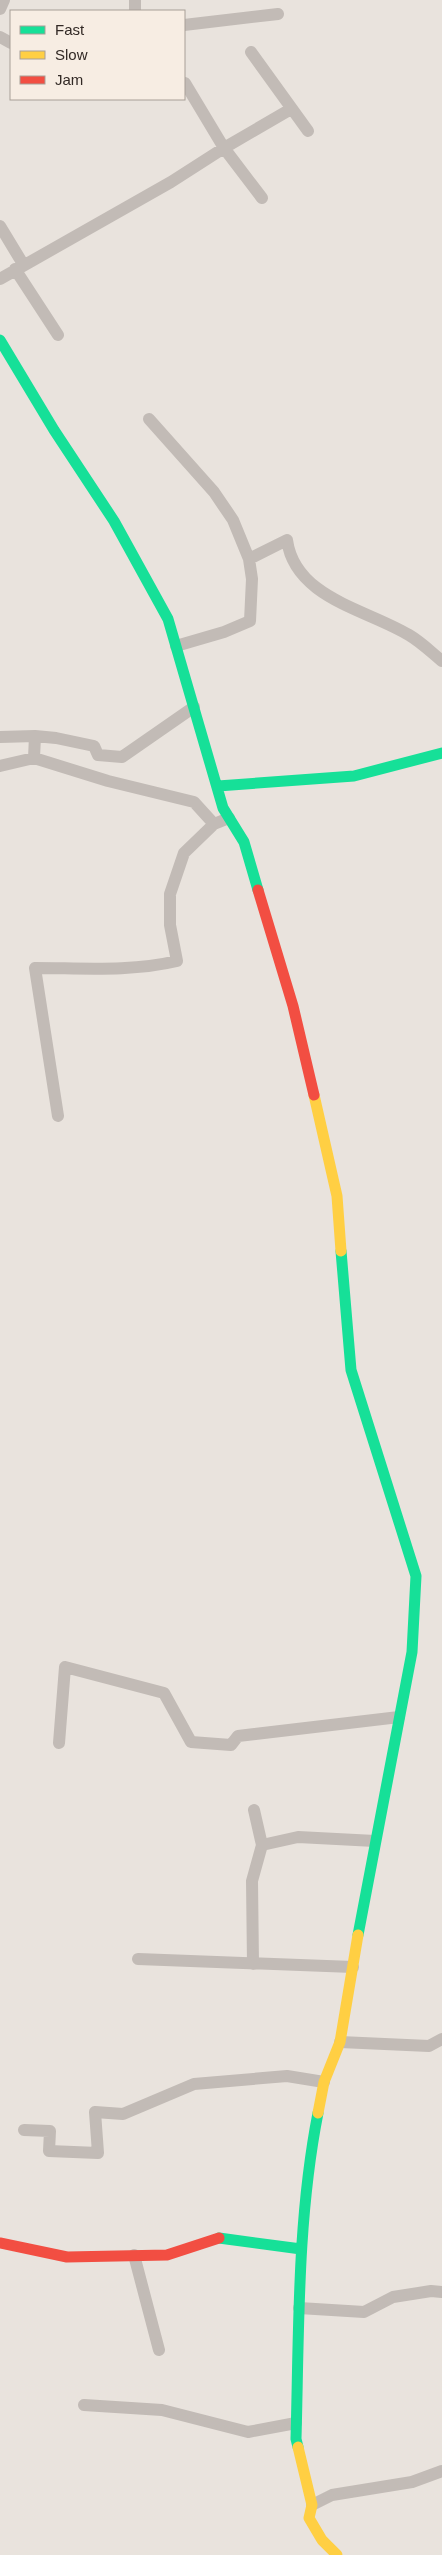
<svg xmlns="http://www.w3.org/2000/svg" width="442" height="2555" viewBox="0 0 442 2555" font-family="Helvetica,sans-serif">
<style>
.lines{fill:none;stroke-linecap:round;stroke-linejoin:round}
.street{stroke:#c2bbb6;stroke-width:12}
.fast{stroke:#16e098;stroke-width:11}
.slow{stroke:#ffcf43;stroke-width:11}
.jam{stroke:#f24e42;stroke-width:11}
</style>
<rect width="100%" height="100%" fill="#e9e3dd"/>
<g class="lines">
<path class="street" d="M 0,9 L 4,0
M 135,11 L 135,0
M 184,25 L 278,14
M 0,37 L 11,43
M 251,52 L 308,131
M 185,83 L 224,148 L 262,198
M 0,226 L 23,264
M 15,269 L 58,335
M 0,279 L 171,182 L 224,148 L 291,109
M 149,419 L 214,492 L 233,520 L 249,559 L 287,540 C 295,598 366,609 409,635 C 421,642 431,652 442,661
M 176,646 L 224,632 L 250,621 L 252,579 L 249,559
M 0,737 L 35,736
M 34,758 L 35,736 L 56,738 L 94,746 L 98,755 L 122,757 L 194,707
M 0,766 L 34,758 L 108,781 L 194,802 L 214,824
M 58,1116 L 35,968 C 82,968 131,972 177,961 L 170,925 L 170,894 L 184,853 L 214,824 L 229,818
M 59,1743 L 65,1667 L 164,1693 L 191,1742 L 231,1745 L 238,1736 L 399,1717
M 262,1845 L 298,1837 L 375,1841
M 138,1959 L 353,1967
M 253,1964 L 252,1881 L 262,1845 L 254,1810
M 340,2042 L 429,2046 L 442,2039
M 24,2130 L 50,2131 L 49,2151 L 98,2153 L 95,2112 L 123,2114 L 194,2084 L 287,2076 L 324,2082
M 134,2255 L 159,2350
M 299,2308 L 364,2312 L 393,2297 L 431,2291 L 442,2292
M 84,2405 L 162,2410 L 248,2432 L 296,2423
M 312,2505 L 332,2495 L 412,2482 L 442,2471"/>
<path class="fast" d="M 0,340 L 54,430 L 114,521 L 168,619 L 223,808 L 244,842 L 258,890
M 218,786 L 354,776 L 442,753
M 341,1251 L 351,1370 L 416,1576 L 412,1652 L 358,1935
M 219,2238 L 301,2249
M 298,2447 L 296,2439 C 299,2330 297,2220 318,2113"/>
<path class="slow" d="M 314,1095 L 337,1196 L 341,1251
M 318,2113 L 324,2082 L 340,2042 L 358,1935
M 298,2447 L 312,2505 L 309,2518 L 322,2540 L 337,2555"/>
<path class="jam" d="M 258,890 L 293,1006 L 314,1095
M 0,2243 L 67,2257 L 167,2255 L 219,2238"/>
</g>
<rect x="10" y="10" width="175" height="90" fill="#f7ede3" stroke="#a89f97"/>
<rect x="20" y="26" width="25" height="8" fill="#16e098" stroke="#a89f97"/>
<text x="55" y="35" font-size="15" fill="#322925">Fast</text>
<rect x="20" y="51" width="25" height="8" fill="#ffcf43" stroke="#a89f97"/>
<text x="55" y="60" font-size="15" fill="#322925">Slow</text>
<rect x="20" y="76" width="25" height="8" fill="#f24e42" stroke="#a89f97"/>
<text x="55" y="85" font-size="15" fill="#322925">Jam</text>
</svg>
